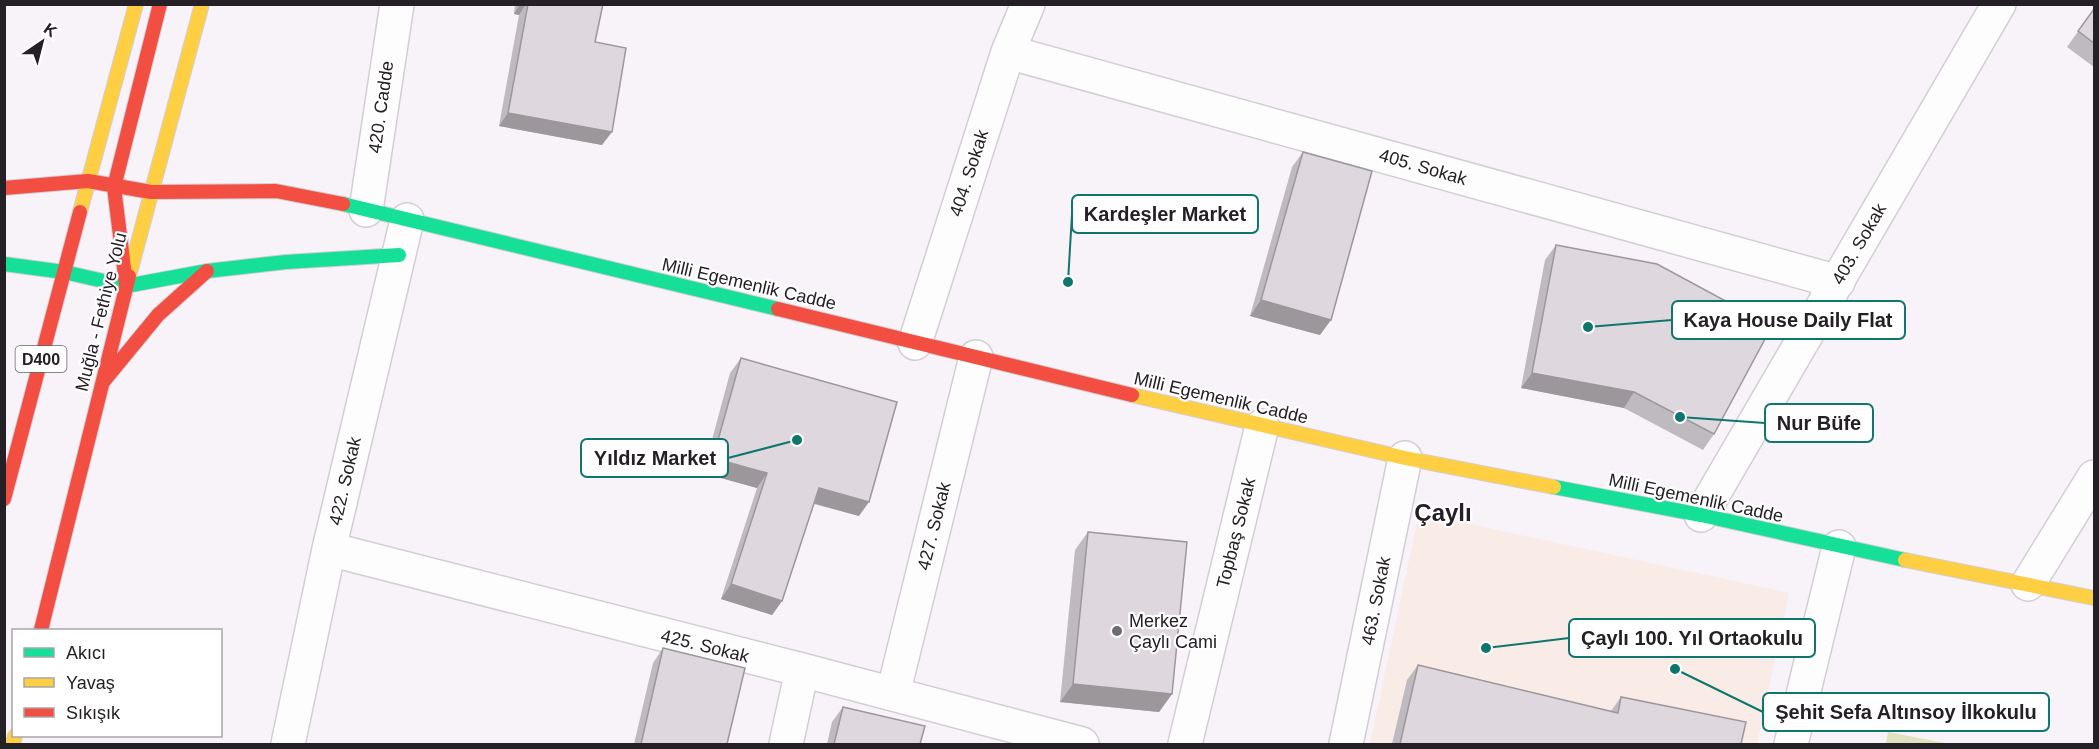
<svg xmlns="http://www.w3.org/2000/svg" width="2099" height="749" viewBox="0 0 2099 749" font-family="Arial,sans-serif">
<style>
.education{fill:#f9ebe6}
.green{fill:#e0e2bf}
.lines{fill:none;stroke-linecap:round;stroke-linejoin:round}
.street-casing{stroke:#d3ced4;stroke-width:36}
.fast-casing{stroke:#d3ced4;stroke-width:16}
.slow-casing{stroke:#d3ced4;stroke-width:16}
.jam-casing{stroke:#d3ced4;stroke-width:16}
.street{stroke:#fefdfe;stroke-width:33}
.fast{stroke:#16e098;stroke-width:14}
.slow{stroke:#ffcf43;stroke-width:14}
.jam{stroke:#f24e42;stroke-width:14}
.wall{fill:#bfbabf}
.shaded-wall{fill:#9b979b}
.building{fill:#ded8de;stroke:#9b979b;stroke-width:1.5}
.poi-dot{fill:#6f6a6f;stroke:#fff;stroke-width:2}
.labels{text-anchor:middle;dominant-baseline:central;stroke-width:4.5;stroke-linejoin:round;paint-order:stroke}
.shield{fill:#fff;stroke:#666366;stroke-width:1.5}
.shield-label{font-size:16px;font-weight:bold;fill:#252025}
.street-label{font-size:18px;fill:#252025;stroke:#fff}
.poi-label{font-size:18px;fill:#252025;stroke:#fff;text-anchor:start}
.district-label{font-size:24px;font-weight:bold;fill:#252025;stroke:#fff}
.leader{fill:none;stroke:#0f766e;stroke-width:2}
.callout-dot{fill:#0f766e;stroke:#fff;stroke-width:2}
.callout{fill:#fff;stroke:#0f766e;stroke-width:2}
.callout-label{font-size:20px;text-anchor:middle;font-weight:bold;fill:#252025}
</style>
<rect width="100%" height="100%" fill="#f8f2f9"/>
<path class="education" d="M 1419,513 L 1789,593 L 1757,744 L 1370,744 Z"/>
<path class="green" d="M 1888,732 L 1950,744 L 1886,744 Z"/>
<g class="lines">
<defs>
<path id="street" d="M 1008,52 L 1838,282
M 366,210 L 397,4
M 915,343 L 1008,52 L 1028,4
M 1701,515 L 1999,4
M 329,549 L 802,670 L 1082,744
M 2028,584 L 2094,477
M 893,694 L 976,357
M 288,744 L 329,549 L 407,220
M 786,744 L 802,670
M 1185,744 L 1262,426
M 1346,744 L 1405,458
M 1791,744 L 1839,547"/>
<path id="fast" d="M 343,204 L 778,309
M 4,264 L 64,272 L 126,286 L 207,271 L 286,262 L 399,255
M 1554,487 L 1701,515 L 1905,560"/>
<path id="slow" d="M 80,212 L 136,4
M 129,276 L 202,4
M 1132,395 L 1405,458 L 1554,487
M 1905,560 L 2094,598
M 13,744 L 15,736"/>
<path id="jam" d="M 114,187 L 126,284
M 114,187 L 160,4
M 4,188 L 88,181 L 151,192 L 276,191 L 343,204
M 778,309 L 1132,395
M 103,382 L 158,315 L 207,271
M 4,499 L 80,212
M 41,630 L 129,276"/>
</defs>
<use href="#street" class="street-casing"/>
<use href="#fast" class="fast-casing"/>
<use href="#slow" class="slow-casing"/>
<use href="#jam" class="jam-casing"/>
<use href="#street" class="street"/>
<use href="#fast" class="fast"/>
<use href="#slow" class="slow"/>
<use href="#jam" class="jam"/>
</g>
<path class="wall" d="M 515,4 L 603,4 L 595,42 L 602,145 L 499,126 L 519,15 L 514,14 Z
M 2094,9 L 2094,67 L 2067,47 Z
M 1303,152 L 1320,335 L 1250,316 L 1292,167 Z
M 1556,245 L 1714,434 L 1703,450 L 1624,408 L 1521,388 L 1545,260 Z
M 741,358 L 859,516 L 814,504 L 782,601 L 772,615 L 721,599 L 757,488 L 703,473 L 730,373 Z
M 1088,532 L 1172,694 L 1159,712 L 1060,702 L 1075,550 Z
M 663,648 L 727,744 L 634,744 L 653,663 Z
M 1418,665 L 1611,711 L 1621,697 L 1741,744 L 1392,744 L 1407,680 Z
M 843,707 L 920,744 L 827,744 L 832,722 Z"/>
<path class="shaded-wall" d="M 520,4 L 526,4 L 519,15 L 514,14 Z
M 508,113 L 612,132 L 602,145 L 499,126 Z
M 1261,300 L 1331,320 L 1320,335 L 1250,316 Z
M 1532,373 L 1634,392 L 1624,408 L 1521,388 Z
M 713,458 L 767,473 L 757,488 L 703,473 Z
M 819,488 L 869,502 L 859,516 L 809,502 Z
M 731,584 L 782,601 L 772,615 L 721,599 Z
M 1073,684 L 1172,694 L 1159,712 L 1060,702 Z"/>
<path class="building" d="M 528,4 L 603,4 L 595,42 L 626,48 L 612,132 L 508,113 Z
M 2094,9 L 2094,43 L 2078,31 Z
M 1303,152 L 1372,171 L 1331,320 L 1261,300 Z
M 1556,245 L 1657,264 L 1772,326 L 1714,434 L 1634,392 L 1532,373 Z
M 741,358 L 897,402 L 869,502 L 819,488 L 782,601 L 731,584 L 767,473 L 713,458 Z
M 1088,532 L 1187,542 L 1172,694 L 1073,684 Z
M 663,648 L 745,668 L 727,744 L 641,744 Z
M 1418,665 L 1618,713 L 1621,697 L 1746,722 L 1741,744 L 1400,744 Z
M 843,707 L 925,726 L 920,744 L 834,744 Z"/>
<circle class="poi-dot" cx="1117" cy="631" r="6"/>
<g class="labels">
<rect class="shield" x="15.5" y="346" width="51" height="26" rx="4.5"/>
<g class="shield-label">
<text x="41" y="359">D400</text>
</g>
<g class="street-label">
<text transform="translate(381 107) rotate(-82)">420. Cadde</text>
<text transform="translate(1423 167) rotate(16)">405. Sokak</text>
<text transform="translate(969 173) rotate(-72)">404. Sokak</text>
<text transform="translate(1859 244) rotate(-60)">403. Sokak</text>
<text transform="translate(749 284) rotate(13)">Milli Egemenlik Cadde</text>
<text transform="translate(101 312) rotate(-76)">Muğla - Fethiye Yolu</text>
<text transform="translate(1221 398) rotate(13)">Milli Egemenlik Cadde</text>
<text transform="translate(345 481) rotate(-77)">422. Sokak</text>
<text transform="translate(1696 498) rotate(12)">Milli Egemenlik Cadde</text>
<text transform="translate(934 526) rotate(-76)">427. Sokak</text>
<text transform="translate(1236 533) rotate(-76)">Topbaş Sokak</text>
<text transform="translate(1376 601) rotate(-79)">463. Sokak</text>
<text transform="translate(705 646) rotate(14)">425. Sokak</text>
</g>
<g class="poi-label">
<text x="1129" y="621">Merkez<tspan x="1129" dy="21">Çaylı Cami</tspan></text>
</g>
<g class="district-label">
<text x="1443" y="512">Çaylı</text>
</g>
</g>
<path class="leader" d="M1068 282L1072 214M1588 327L1672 320M1680 417L1765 423M797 440L728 458M1486 648L1569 638M1675 669L1763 712"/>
<g class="callout-dot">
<circle cx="1068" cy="282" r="6"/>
<circle cx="1588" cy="327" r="6"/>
<circle cx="1680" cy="417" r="6"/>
<circle cx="797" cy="440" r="6"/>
<circle cx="1486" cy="648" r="6"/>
<circle cx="1675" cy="669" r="6"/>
</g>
<g class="callout">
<rect x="1072" y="195" width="186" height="38" rx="6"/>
<rect x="1672" y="301" width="233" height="38" rx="6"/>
<rect x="1765" y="404" width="108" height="38" rx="6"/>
<rect x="581" y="439" width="147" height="38" rx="6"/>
<rect x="1569" y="619" width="246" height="38" rx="6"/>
<rect x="1763" y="693" width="286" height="38" rx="6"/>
</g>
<g class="callout-label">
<text x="1165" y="221">Kardeşler Market</text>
<text x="1788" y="327">Kaya House Daily Flat</text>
<text x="1819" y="430">Nur Büfe</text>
<text x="655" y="465">Yıldız Market</text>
<text x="1692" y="645">Çaylı 100. Yıl Ortaokulu</text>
<text x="1906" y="719">Şehit Sefa Altınsoy İlkokulu</text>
</g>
<rect width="2099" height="749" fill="none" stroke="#252025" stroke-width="12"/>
<rect x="12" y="629" width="210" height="108" fill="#ffffff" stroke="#a8a6a8" stroke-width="1.5"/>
<rect x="24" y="648" width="30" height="9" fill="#16e098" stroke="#a8a6a8" stroke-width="1.5"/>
<text x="66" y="659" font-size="18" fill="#252025">Akıcı</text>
<rect x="24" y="678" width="30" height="9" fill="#ffcf43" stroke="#a8a6a8" stroke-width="1.5"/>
<text x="66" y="689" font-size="18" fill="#252025">Yavaş</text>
<rect x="24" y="708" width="30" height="9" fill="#f24e42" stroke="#a8a6a8" stroke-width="1.5"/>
<text x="66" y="719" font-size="18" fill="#252025">Sıkışık</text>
<g transform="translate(42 42) rotate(35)" stroke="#ffffff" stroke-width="4.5" paint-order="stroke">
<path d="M0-4.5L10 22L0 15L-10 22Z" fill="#252025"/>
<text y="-9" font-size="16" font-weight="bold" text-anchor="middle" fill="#252025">K</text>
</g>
</svg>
